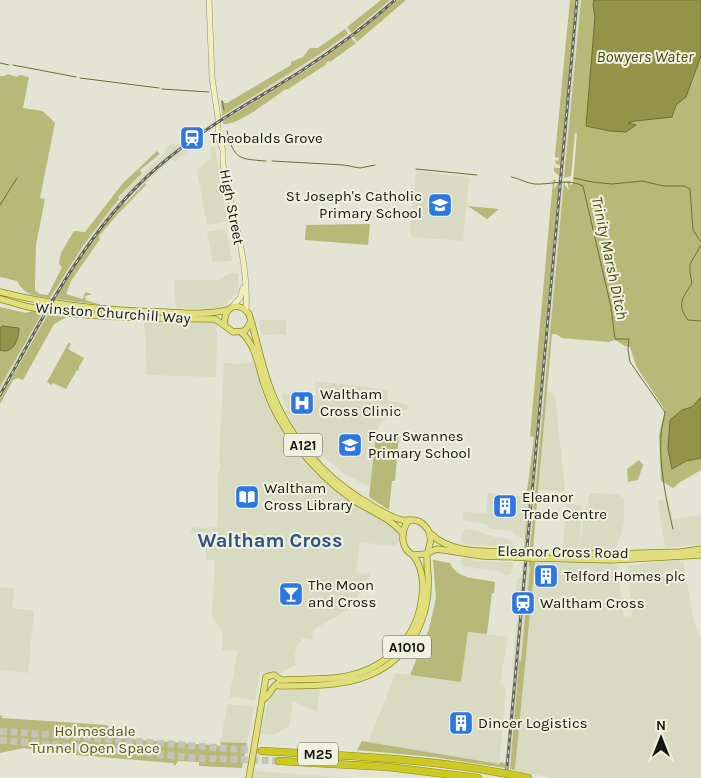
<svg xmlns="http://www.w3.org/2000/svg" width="701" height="778" viewBox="0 0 701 778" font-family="Karla,sans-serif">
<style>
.built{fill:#d9dac2}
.green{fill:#b8b878}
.water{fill:#949348;stroke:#6e6e37}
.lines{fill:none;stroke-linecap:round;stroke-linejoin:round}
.stream{stroke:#6e6e37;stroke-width:1}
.highway-tunnel{stroke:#c4c5b6;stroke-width:7;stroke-dasharray:7 3.5;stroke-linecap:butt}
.secondary-casing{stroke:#8e8f7f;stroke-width:6}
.primary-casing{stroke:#8c8a1c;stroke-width:7}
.highway-casing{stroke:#8c8a1c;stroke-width:8}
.secondary{stroke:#f0efbd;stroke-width:5}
.primary{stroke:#e0df7b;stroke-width:5.5}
.highway{stroke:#ccc923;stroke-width:7}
.rail-casing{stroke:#626359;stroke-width:3}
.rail{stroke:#f1f1e0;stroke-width:1;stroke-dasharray:4;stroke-linecap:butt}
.primary-bridge-casing{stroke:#8c8a1c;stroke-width:7;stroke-linecap:butt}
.highway-bridge-casing{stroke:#8c8a1c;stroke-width:8;stroke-linecap:butt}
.primary-bridge{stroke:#e0df7b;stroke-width:5.5}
.highway-bridge{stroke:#ccc923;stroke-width:7}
.labels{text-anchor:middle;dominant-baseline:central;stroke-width:4;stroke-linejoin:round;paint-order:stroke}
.shield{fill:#f1f1e0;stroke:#58584e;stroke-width:1}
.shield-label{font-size:14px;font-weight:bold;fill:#161610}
.poi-label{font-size:15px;fill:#161610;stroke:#f1f1e0;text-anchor:start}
.street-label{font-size:15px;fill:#161610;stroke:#f1f1e0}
.park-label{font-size:15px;fill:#58571f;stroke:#f1f1e0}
.water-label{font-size:16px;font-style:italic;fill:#4b4a0f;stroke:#f1f1e0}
.district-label{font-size:20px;font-weight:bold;fill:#2d5188;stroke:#f1f1e0}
</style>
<rect width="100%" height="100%" fill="#e3e4d3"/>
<path class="built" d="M 390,0 L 398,0 L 354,36 L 351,32 Z
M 576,0 L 581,0 L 564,178 L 560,177 Z
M 348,34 L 351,38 L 333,52 L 204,133 L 205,135 L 186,149 L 188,151 L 174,162 L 172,159 L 124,204 L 118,207 L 97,234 L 68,277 L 0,398 L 0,387 L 51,297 L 84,244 L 126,188 L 166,152 L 164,150 L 173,143 L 175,146 L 200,128 L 202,129 L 318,55 Z
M 211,147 L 215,147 L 227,219 L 227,221 L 207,225 L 197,170 L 211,159 Z
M 416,170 L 443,175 L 469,177 L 463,241 L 413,237 L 410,234 Z
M 559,183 L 564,184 L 530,549 L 529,595 L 527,595 L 521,661 L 519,662 L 509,778 L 504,778 L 514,670 L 512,670 L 519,595 L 515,594 L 517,578 L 521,577 L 523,564 L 524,564 Z
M 224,229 L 226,230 L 232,261 L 213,262 L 207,232 Z
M 233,273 L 238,274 L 238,291 L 225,305 L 212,309 L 176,308 L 174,280 L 219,280 L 227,274 Z
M 259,320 L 287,320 L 286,334 L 261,335 Z
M 144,322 L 217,323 L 216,377 L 147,375 Z
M 254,362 L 266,402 L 276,420 L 286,437 L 314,472 L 341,496 L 396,529 L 399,534 L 399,541 L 395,545 L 391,546 L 360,542 L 356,572 L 370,574 L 370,575 L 352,607 L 313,630 L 312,640 L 301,638 L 302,642 L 297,644 L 295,655 L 295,661 L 297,664 L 279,674 L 260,672 L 255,700 L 229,697 L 238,651 L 222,650 L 223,634 L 212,615 L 215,560 L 206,560 L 205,535 L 190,533 L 193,526 L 205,528 L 217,527 L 218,475 L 221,466 L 219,462 L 224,363 L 239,364 Z
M 315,381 L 361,386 L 388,391 L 387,400 L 408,405 L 407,410 L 391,410 L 378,428 L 376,434 L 370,487 L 345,474 L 323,456 L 320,461 L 295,428 L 285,411 L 288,409 L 282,398 L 282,394 L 309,395 L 312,397 L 316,395 Z
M 547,391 L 553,392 L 553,394 L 555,394 L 565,489 L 561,492 L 538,490 Z
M 488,493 L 528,497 L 525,538 L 518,537 L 511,531 L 491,529 L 486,524 L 464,520 L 463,512 L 486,513 Z
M 590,493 L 617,494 L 624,498 L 624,523 L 616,549 L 585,550 L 563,547 L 566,504 L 582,505 L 579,546 L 586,506 L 588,506 L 589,495 Z
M 668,499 L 673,519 L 701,515 L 701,544 L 665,548 L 658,501 Z
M 466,529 L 477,531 L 494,537 L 506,538 L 512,542 L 514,548 L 463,544 L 461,541 L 461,536 L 463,531 Z
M 465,557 L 477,561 L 513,562 L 513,569 L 510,574 L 505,575 L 498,571 L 464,567 L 460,562 L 463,558 Z
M 678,560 L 683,562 L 684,565 L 693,620 L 701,640 L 701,778 L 551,778 L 515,770 L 535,562 L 612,563 L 617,566 L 624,617 L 632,616 L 628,566 L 656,562 Z
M 0,587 L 14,589 L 12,608 L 34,611 L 28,673 L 0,670 Z
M 468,632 L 508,637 L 500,683 L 504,684 L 506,693 L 499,765 L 368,742 L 396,673 L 461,682 Z
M 318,688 L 320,691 L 317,712 L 293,701 L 289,726 L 274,735 L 261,734 L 267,706 L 271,697 L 276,691 Z
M 228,704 L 254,707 L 247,743 L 220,742 Z
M 255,771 L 312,775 L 351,778 L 254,778 Z"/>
<path class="green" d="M 381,0 L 390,0 L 351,33 L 347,27 Z
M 398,0 L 406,0 L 357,42 L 353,36 Z
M 570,0 L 576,0 L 560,177 L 554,171 L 554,166 L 555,168 L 560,168 L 560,165 L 556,164 L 555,160 L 558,161 L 559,158 L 555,157 L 555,155 Z
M 581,0 L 701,0 L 701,470 L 680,482 L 673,488 L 661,481 L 659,435 L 665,410 L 636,366 L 630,347 L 625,346 L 615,340 L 609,342 L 562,338 L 556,334 L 552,334 L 533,549 L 530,549 L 564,181 L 565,181 L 565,185 L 569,190 L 567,181 L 570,181 L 570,185 L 573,184 L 577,133 L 575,133 L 571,176 L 564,178 Z
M 345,29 L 348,34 L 318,55 L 222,116 L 221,101 L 223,100 L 224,103 L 227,103 L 291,65 L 291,62 L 303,57 L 310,48 L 318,48 Z
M 351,38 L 356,43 L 330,62 L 329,61 L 326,63 L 327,64 L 288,89 L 284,90 C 272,99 237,126 223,124 L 223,121 L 311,67 Z
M 8,74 L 17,77 L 19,75 L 29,77 L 23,108 L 43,111 L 55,123 L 40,198 L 45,199 L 36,245 L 35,284 L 35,290 L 39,294 L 48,295 L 62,267 L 59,264 L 61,253 L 74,231 L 85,232 L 123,183 L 157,151 L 160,154 L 140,170 L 142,173 L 118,197 L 119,199 L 114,205 L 84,244 L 50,298 C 35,296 24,295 17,281 L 0,277 L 0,76 L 4,76 Z
M 553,180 L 556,180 L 553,189 L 557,185 L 558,180 L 559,181 L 525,549 L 524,549 L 529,492 L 527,491 L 534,437 L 530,436 Z
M 145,183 L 146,185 L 117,215 L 99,236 L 100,239 L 71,281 L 66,294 L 83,299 L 85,292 L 92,294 L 85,296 L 86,300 L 101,305 L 56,299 C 72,269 97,227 123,203 L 125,204 Z
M 468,206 L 499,209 L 487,219 Z
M 370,224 L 368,245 L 305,240 L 306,225 Z
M 0,307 L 26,313 L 32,311 L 42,313 L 0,387 L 0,350 C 6,352 9,350 13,347 L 2,326 L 0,328 Z
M 48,314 L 67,317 L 54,324 L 23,380 L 18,378 L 13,380 L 0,404 L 0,398 Z
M 69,342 L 71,344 L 68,349 L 84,358 L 79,367 L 79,371 L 77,370 L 66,389 L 53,383 L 51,385 L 47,382 Z
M 376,434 L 399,435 L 395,481 L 392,481 L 389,510 L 369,497 Z
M 639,460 L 643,465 L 638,480 L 628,482 L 627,469 Z
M 434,560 L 450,563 C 457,580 478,578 495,582 L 494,593 L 492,593 L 487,634 L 468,632 L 461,682 L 410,675 L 429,629 L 436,598 L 433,561 Z
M 529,561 L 535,562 L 515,770 L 510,769 L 519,661 L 521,661 L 527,595 L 529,595 L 529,591 L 528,591 L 530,566 L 529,566 Z
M 2,715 L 2,718 L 107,725 L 115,738 L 222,746 L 220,742 L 247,743 L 242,768 L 199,766 L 199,762 L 178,761 L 175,766 L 173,763 L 64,754 L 24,748 L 0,753 L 0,716 Z
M 362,741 L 499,764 L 500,762 L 505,763 L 505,768 L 433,757 L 357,750 Z"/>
<path class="water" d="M 594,0 L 701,0 L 701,56 L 686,97 L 676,105 L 672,117 L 635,121 L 628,123 L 636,125 L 626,132 L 610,131 L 586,126 L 595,17 L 593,5 Z
M 2,326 L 19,328 C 19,339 13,355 0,350 L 0,328 Z
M 701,397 L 701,458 L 686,461 L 672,469 L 668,449 L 670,420 L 682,410 L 692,407 Z"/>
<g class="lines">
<path class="stream" d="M 0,63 L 9,65
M 13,65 L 76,77
M 80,78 L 159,88
M 162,89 L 209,92
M 222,101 L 224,110
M 227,131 C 234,159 238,159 266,161
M 272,161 L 344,165 L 360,168 L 375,165
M 416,169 L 477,175
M 511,177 C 519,178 526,183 534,184 C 550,185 568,178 583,186 L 611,307 L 615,339 L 629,339 L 628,350 L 630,362 L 665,412 C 664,420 661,428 661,436 C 659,465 666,500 673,529
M 574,178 L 592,182 L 612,184 L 642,181 L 664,186 L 684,186 L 690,189 L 693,230 L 701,242
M 0,205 L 17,178
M 701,245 L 690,264 L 690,273 L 692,283 C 683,298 676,304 688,320 L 701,321"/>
<path class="highway-tunnel" d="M 0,731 L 262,751
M 0,740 L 199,758 L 279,761"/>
<defs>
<path id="secondary" d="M 209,0 L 212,77 L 218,118 L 218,137 L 223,150 L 223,165 C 232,213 249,262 246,311
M 232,307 L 240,298 L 243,288 L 246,286"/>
<path id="primary" d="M 0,292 C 55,306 110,311 166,312 C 186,313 207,315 227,310
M 0,299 C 11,302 22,306 34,308 C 93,319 155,318 215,319 L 225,326
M 250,323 L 245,331 L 233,332 L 225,326 C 222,308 237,299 249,314 C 257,340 262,368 272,393 C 289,436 322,475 361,499 C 373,506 388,517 402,520 C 408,521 415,518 420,522 C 424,524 426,527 428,530 C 433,540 429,546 427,555 C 427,562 427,568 428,574 C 431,626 403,669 351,681 C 328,686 303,686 279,686 L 276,685
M 241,332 C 257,346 258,368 265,387 C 272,409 284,429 298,447 C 314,468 332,485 353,500 C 370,511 391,518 403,534
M 410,520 L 406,524 C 401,535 401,549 413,555 L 425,554 L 437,549 L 482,556 L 514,557
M 431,534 C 450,554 488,551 514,552
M 531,552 L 610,554 L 680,552 L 701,549
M 531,558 L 613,560 L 701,555
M 264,699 C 270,695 271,688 277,684
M 249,778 L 266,677 L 274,675 L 281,680 C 301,679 322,680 342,677 C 381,671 415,642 421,603 C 424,587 424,569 413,555"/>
<path id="highway" d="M 262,751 C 343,756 423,758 502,773
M 279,761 L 388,767 L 478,778
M 519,776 L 528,778"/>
</defs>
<use href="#secondary" class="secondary-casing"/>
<use href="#primary" class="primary-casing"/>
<use href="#highway" class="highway-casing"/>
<use href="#secondary" class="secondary"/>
<use href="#primary" class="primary"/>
<use href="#highway" class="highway"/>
<defs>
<path id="rail" d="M 0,395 C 48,308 92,218 171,156 C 210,124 255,100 298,73 C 332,51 365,27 395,0
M 506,778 L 577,0"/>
</defs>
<use href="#rail" class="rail-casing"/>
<use href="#rail" class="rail"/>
<defs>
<path id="primary-bridge" d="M 514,552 L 531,552
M 514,557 L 531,558"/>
<path id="highway-bridge" d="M 502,773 L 519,776"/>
</defs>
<use href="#primary-bridge" class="primary-bridge-casing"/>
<use href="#highway-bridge" class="highway-bridge-casing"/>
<use href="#primary-bridge" class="primary-bridge"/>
<use href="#highway-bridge" class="highway-bridge"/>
</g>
<defs>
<symbol id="station-square" viewBox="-11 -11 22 22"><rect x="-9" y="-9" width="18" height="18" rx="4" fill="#2c77e3" stroke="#f1f1e0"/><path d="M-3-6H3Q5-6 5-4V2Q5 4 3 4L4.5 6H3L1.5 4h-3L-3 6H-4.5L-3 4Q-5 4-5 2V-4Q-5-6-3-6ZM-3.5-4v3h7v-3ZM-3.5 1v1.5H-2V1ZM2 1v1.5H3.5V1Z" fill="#fff"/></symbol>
<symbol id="school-square" viewBox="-11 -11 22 22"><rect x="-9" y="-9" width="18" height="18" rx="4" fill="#2c77e3" stroke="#f1f1e0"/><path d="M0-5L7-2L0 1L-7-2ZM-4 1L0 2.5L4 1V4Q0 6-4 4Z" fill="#fff"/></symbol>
<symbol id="hospital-square" viewBox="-11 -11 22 22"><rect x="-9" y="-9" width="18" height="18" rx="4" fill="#2c77e3" stroke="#f1f1e0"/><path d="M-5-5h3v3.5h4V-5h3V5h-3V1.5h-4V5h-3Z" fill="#fff"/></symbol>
<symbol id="library-square" viewBox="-11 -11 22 22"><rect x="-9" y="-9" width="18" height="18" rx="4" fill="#2c77e3" stroke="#f1f1e0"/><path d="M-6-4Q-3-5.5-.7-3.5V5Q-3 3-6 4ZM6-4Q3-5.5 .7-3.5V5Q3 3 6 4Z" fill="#fff"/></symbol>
<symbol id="building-square" viewBox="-11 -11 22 22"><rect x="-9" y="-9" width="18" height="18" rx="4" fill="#2c77e3" stroke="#f1f1e0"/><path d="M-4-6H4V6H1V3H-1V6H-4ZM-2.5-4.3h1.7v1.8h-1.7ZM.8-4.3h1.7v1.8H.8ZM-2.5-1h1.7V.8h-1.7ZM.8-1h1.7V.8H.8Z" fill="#fff"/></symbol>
<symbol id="bar-square" viewBox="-11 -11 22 22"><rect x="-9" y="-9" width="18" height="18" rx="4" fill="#2c77e3" stroke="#f1f1e0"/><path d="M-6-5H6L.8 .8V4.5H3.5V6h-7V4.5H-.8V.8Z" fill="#fff"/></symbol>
</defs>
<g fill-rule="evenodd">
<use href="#station-square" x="178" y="124" width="28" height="28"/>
<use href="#school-square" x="426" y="191" width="28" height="28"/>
<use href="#hospital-square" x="288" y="389" width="28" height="28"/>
<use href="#school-square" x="336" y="431" width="28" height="28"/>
<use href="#library-square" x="233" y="483" width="28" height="28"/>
<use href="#building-square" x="491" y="492" width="28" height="28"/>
<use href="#building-square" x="532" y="562" width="28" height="28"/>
<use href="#bar-square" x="277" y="580" width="28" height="28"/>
<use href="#station-square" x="509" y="589" width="28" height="28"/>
<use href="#building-square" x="447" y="709" width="28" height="28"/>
</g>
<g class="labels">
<g class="shield">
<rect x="284" y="433.5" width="38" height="23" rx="4"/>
<rect x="383" y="635.5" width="48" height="23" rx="4"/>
<rect x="298" y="742.5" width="40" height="23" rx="4"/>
</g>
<g class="shield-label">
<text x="303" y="445">A121</text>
<text x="407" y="647">A1010</text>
<text x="318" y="754">M25</text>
</g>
<g class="poi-label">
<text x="210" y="138">Theobalds Grove</text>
<text x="422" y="196" text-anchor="end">St Joseph's Catholic<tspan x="422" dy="17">Primary School</tspan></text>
<text x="320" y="394">Waltham<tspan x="320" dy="17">Cross Clinic</tspan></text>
<text x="368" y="436">Four Swannes<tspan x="368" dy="17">Primary School</tspan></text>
<text x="264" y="488">Waltham<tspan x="264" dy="17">Cross Library</tspan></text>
<text x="522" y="497">Eleanor<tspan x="522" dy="17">Trade Centre</tspan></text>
<text x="564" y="576">Telford Homes plc</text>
<text x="308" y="585">The Moon<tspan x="308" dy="17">and Cross</tspan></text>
<text x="540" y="603">Waltham Cross</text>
<text x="478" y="723">Dincer Logistics</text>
</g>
<g class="street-label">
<text transform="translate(232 207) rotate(79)">High Street</text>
<text transform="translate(113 313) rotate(4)">Winston Churchill Way</text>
<text transform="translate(563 552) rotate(1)">Eleanor Cross Road</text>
</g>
<g class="park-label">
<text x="95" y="731">Holmesdale<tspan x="95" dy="17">Tunnel Open Space</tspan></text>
</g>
<g class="water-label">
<text x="645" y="56">Bowyers Water</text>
<text transform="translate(610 258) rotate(78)">Trinity Marsh Ditch</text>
</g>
<g class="district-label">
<text x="270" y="540">Waltham Cross</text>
</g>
</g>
<g transform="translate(661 738)" stroke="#f1f1e0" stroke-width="4" paint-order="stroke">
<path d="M0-4L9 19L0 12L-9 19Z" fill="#161610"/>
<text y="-8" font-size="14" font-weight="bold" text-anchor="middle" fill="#161610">N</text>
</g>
</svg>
